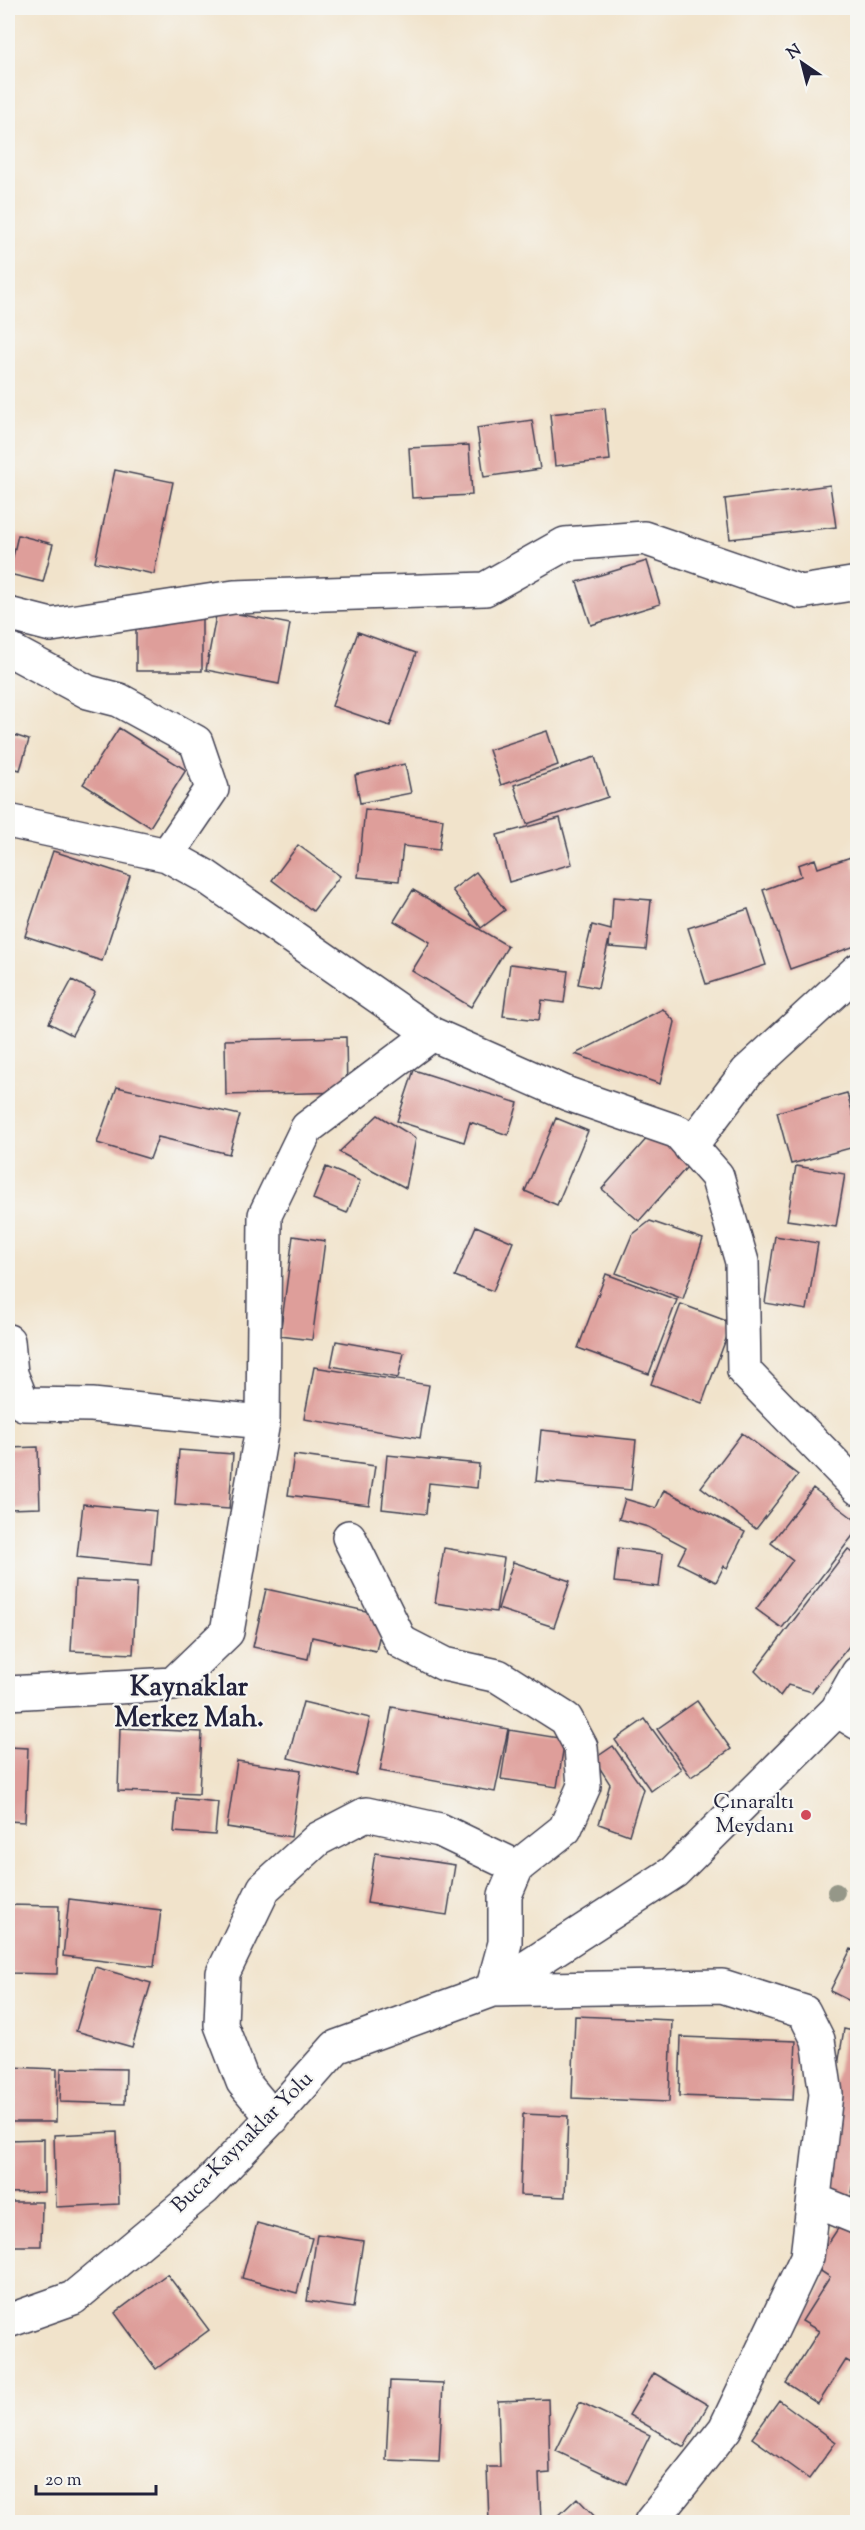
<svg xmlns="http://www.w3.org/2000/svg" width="865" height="2530" viewBox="0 0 865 2530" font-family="'Sorts Mill Goudy',serif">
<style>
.building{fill:#de9e9a}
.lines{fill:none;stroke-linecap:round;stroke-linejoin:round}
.minor-casing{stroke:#413f51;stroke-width:36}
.minor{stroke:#fff;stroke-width:33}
.tree{fill:#959788}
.poi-dot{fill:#d1495b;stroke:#f6f6f2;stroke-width:2}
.labels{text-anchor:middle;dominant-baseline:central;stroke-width:4.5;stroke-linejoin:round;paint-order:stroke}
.poi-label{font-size:21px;fill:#22223b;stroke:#f6f6f2;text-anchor:end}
.street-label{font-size:21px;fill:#22223b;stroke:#f6f6f2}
.district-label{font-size:27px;font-weight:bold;fill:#22223b;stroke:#f6f6f2}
</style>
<rect width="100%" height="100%" fill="#f6f6f2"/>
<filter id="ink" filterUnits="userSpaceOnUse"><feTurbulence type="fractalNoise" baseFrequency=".0167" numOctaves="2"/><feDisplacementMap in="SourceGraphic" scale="12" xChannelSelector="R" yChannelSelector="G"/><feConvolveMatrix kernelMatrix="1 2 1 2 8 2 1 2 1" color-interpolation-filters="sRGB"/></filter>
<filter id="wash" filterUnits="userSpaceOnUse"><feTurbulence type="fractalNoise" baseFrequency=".008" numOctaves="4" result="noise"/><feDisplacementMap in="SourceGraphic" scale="24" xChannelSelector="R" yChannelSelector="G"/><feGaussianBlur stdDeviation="1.35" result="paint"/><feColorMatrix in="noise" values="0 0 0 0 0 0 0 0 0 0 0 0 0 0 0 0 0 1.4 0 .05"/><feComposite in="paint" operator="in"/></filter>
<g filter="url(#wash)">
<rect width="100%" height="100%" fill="#f1e3cb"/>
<g id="blocks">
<path class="building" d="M 605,408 L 610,460 L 555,466 L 550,414 Z
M 532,420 L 540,469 L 484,477 L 477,428 Z
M 469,445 L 472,495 L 412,498 L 409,448 Z
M 115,470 L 173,482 L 154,574 L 95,562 Z
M 830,485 L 836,527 L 730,539 L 725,499 Z
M 18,535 L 53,544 L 43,582 L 9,574 Z
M 647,561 L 660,604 L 591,625 L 577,582 Z
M 217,610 L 290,624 L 279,684 L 206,670 Z
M 202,612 L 202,671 L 136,671 L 136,613 Z
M 358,632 L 416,653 L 390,726 L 332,706 Z
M 119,728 L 186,770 L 150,827 L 83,784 Z
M 547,731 L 558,765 L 501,785 L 489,750 Z
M 8,733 L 29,740 L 20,770 L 8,767 Z
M 595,757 L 608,797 L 527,824 L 514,785 Z
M 405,764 L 411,793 L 360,803 L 355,775 Z
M 365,809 L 443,819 L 439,850 L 403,846 L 399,881 L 358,877 Z
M 560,818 L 572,864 L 509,882 L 497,835 Z
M 298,845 L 340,876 L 313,911 L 272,880 Z
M 53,851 L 130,876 L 102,961 L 25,936 Z
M 851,857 L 858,875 L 858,945 L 790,969 L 763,890 L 801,876 L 798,865 L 815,859 L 818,868 Z
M 476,872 L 505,910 L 481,928 L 452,890 Z
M 413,890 L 508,946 L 471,1007 L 412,971 L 430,942 L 394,921 Z
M 613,897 L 651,900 L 646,950 L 609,947 L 610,935 L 598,988 L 578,984 L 592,925 L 611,930 Z
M 748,909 L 766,965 L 706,984 L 688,928 Z
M 510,964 L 568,971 L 564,1003 L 542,1000 L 539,1020 L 503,1016 Z
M 72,980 L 95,992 L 72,1035 L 49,1023 Z
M 663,1009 L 675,1022 L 660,1084 L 575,1054 Z
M 346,1037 L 347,1092 L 226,1095 L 225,1040 Z
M 414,1070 L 518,1103 L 508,1135 L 470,1122 L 464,1142 L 397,1121 Z
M 117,1087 L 240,1115 L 229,1154 L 158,1137 L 150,1159 L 97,1143 Z
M 847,1093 L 858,1132 L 858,1146 L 791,1164 L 777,1112 Z
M 378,1115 L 416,1138 L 406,1188 L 339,1152 Z
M 556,1118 L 588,1131 L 557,1205 L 525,1191 Z
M 657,1127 L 694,1159 L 639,1221 L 602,1189 Z
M 796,1166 L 845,1174 L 836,1227 L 787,1220 Z
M 326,1167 L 360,1181 L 347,1213 L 313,1199 Z
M 650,1221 L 703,1239 L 683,1299 L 616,1273 L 632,1235 Z
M 476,1226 L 513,1242 L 493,1291 L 455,1276 Z
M 293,1236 L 325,1241 L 312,1340 L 280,1336 Z
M 775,1236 L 818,1243 L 807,1310 L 765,1303 Z
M 606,1274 L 677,1300 L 649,1374 L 578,1348 Z
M 681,1304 L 732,1323 L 702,1403 L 651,1384 Z
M 336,1341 L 404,1353 L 398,1378 L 331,1366 Z
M 314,1367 L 429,1385 L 420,1438 L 304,1419 Z
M 541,1430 L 636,1440 L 631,1490 L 536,1481 Z
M 742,1433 L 798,1475 L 756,1529 L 701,1487 Z
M 38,1447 L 40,1508 L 8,1509 L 8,1448 Z
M 179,1450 L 233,1454 L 229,1509 L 175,1505 Z
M 294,1455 L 375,1466 L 369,1505 L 288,1495 Z
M 387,1455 L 479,1464 L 477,1488 L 429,1483 L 426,1514 L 382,1509 Z
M 813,1488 L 858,1522 L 858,1529 L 782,1628 L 756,1609 L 793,1560 L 771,1543 Z
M 664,1490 L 745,1532 L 727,1568 L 724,1566 L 716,1582 L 678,1563 L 686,1547 L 648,1527 L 619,1519 L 625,1499 L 656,1508 Z
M 83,1504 L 156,1511 L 151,1565 L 77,1557 Z
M 444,1548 L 504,1558 L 496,1612 L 435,1603 Z
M 618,1548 L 663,1554 L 659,1587 L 614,1582 Z
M 848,1549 L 858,1557 L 858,1635 L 812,1692 L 788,1685 L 780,1696 L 755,1671 Z
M 513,1562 L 570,1581 L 554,1627 L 498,1609 Z
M 75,1580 L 137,1583 L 133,1654 L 71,1651 Z
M 266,1589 L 384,1615 L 376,1651 L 312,1637 L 308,1659 L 253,1647 Z
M 697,1701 L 731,1749 L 691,1777 L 657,1729 Z
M 303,1702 L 370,1718 L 356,1775 L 288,1758 Z
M 392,1707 L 508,1729 L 495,1792 L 380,1771 Z
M 645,1719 L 681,1769 L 651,1791 L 615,1740 Z
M 120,1728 L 202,1732 L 199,1794 L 118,1791 Z
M 509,1730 L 565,1739 L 557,1787 L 501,1779 Z
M 613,1746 L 643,1789 L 629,1835 L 599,1824 L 610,1784 L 594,1759 Z
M 8,1747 L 28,1748 L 25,1822 L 8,1821 Z
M 237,1761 L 301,1770 L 291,1837 L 227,1827 Z
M 177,1798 L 218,1802 L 215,1835 L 174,1832 Z
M 375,1853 L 455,1865 L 447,1915 L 367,1903 Z
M 69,1899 L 161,1910 L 154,1967 L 63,1956 Z
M 8,1905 L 59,1906 L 57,1974 L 8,1973 Z
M 851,1949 L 858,1952 L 858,2005 L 830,1991 Z
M 95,1967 L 151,1983 L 132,2047 L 76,2031 Z
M 575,2016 L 672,2020 L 669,2102 L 572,2098 Z
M 844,2029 L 858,2032 L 858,2183 L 854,2182 L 851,2199 L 817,2193 Z
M 681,2037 L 796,2041 L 793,2100 L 679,2096 Z
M 10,2067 L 57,2069 L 56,2122 L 8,2122 Z
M 61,2068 L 126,2069 L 125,2104 L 60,2102 Z
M 523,2114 L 568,2116 L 565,2197 L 520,2195 Z
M 117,2132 L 119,2204 L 56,2207 L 54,2135 Z
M 44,2139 L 44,2192 L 8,2193 L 8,2140 Z
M 8,2202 L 42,2202 L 41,2246 L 8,2246 Z
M 843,2221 L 858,2230 L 858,2367 L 846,2360 L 818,2404 L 786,2383 L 819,2331 L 802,2321 L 830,2277 L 813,2266 Z
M 257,2223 L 312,2238 L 297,2293 L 242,2278 Z
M 317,2234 L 363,2241 L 353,2308 L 307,2301 Z
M 167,2274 L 209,2330 L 156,2369 L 115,2313 Z
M 654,2373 L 708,2405 L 684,2447 L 629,2415 Z
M 390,2381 L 443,2383 L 439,2462 L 386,2460 Z
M 548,2399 L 550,2473 L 539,2474 L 541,2522 L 489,2522 L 487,2467 L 500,2467 L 498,2401 Z
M 779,2400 L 836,2442 L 809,2479 L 752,2438 Z
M 580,2402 L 650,2435 L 626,2484 L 556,2451 Z
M 577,2498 L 600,2522 L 552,2522 Z"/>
</g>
</g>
<g filter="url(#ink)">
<use href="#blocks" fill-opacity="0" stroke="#413f51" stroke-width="1.5"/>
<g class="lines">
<defs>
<path id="minor" d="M 8,614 L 51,625 L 234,597 L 485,589 L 565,544 L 644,538 L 801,592 L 858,583
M 8,649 L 88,692 L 119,700 L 196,742 L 212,789 L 167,855
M 8,821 L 167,855 L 205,876 L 432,1034 L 568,1094 L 678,1132 L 717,1176 L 742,1262 L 744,1371 L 858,1488
M 690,1147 L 747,1072 L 858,970
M 8,1341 L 11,1374 L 23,1404 L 92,1405 L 263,1422
M 349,1537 L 401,1642 L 444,1664 L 498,1676 L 566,1719 L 581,1747 L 584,1786 L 565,1829 L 517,1867 L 505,1895 L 505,1943 L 492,1990
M 8,1693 L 173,1684 L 227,1632 L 263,1422 L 265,1215 L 307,1128 L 432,1034
M 837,1710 L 858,1673
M 492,1990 L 722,1986 L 804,2012 L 818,2040 L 826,2094 L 807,2257 L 725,2429 L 651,2522
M 273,2118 L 243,2082 L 221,2025 L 223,1973 L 264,1888 L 318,1839 L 366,1814 L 440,1830 L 517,1867
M 814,2200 L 858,2218
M 8,2321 L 73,2298 L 204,2189 L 289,2100 L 336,2047 L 492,1990 L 674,1872 L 837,1710 L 858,1723"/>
</defs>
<use href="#minor" class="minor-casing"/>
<use href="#minor" class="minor"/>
</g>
<circle class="tree" cx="836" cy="1892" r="9"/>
</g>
<circle class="poi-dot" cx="806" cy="1815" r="6"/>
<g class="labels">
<g class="poi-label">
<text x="794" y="1803">Çınaraltı<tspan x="794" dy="24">Meydanı</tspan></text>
</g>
<g class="street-label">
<text transform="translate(243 2143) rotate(-45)">Buca-Kaynaklar Yolu</text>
</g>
<g class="district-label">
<text x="189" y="1688">Kaynaklar<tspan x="189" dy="31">Merkez Mah.</tspan></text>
</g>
</g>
<rect width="865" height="2530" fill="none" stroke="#f6f6f2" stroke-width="30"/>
<g transform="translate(802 63) rotate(325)" stroke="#f6f6f2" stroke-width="4.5" paint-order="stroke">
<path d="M0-4.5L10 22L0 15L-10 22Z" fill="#22223b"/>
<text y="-9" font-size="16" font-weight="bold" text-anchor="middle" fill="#22223b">N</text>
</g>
<path d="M36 2485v9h120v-9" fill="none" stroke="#22223b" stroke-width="3"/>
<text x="45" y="2485" font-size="18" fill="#22223b" stroke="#f6f6f2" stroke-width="4.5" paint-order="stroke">20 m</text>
</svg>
